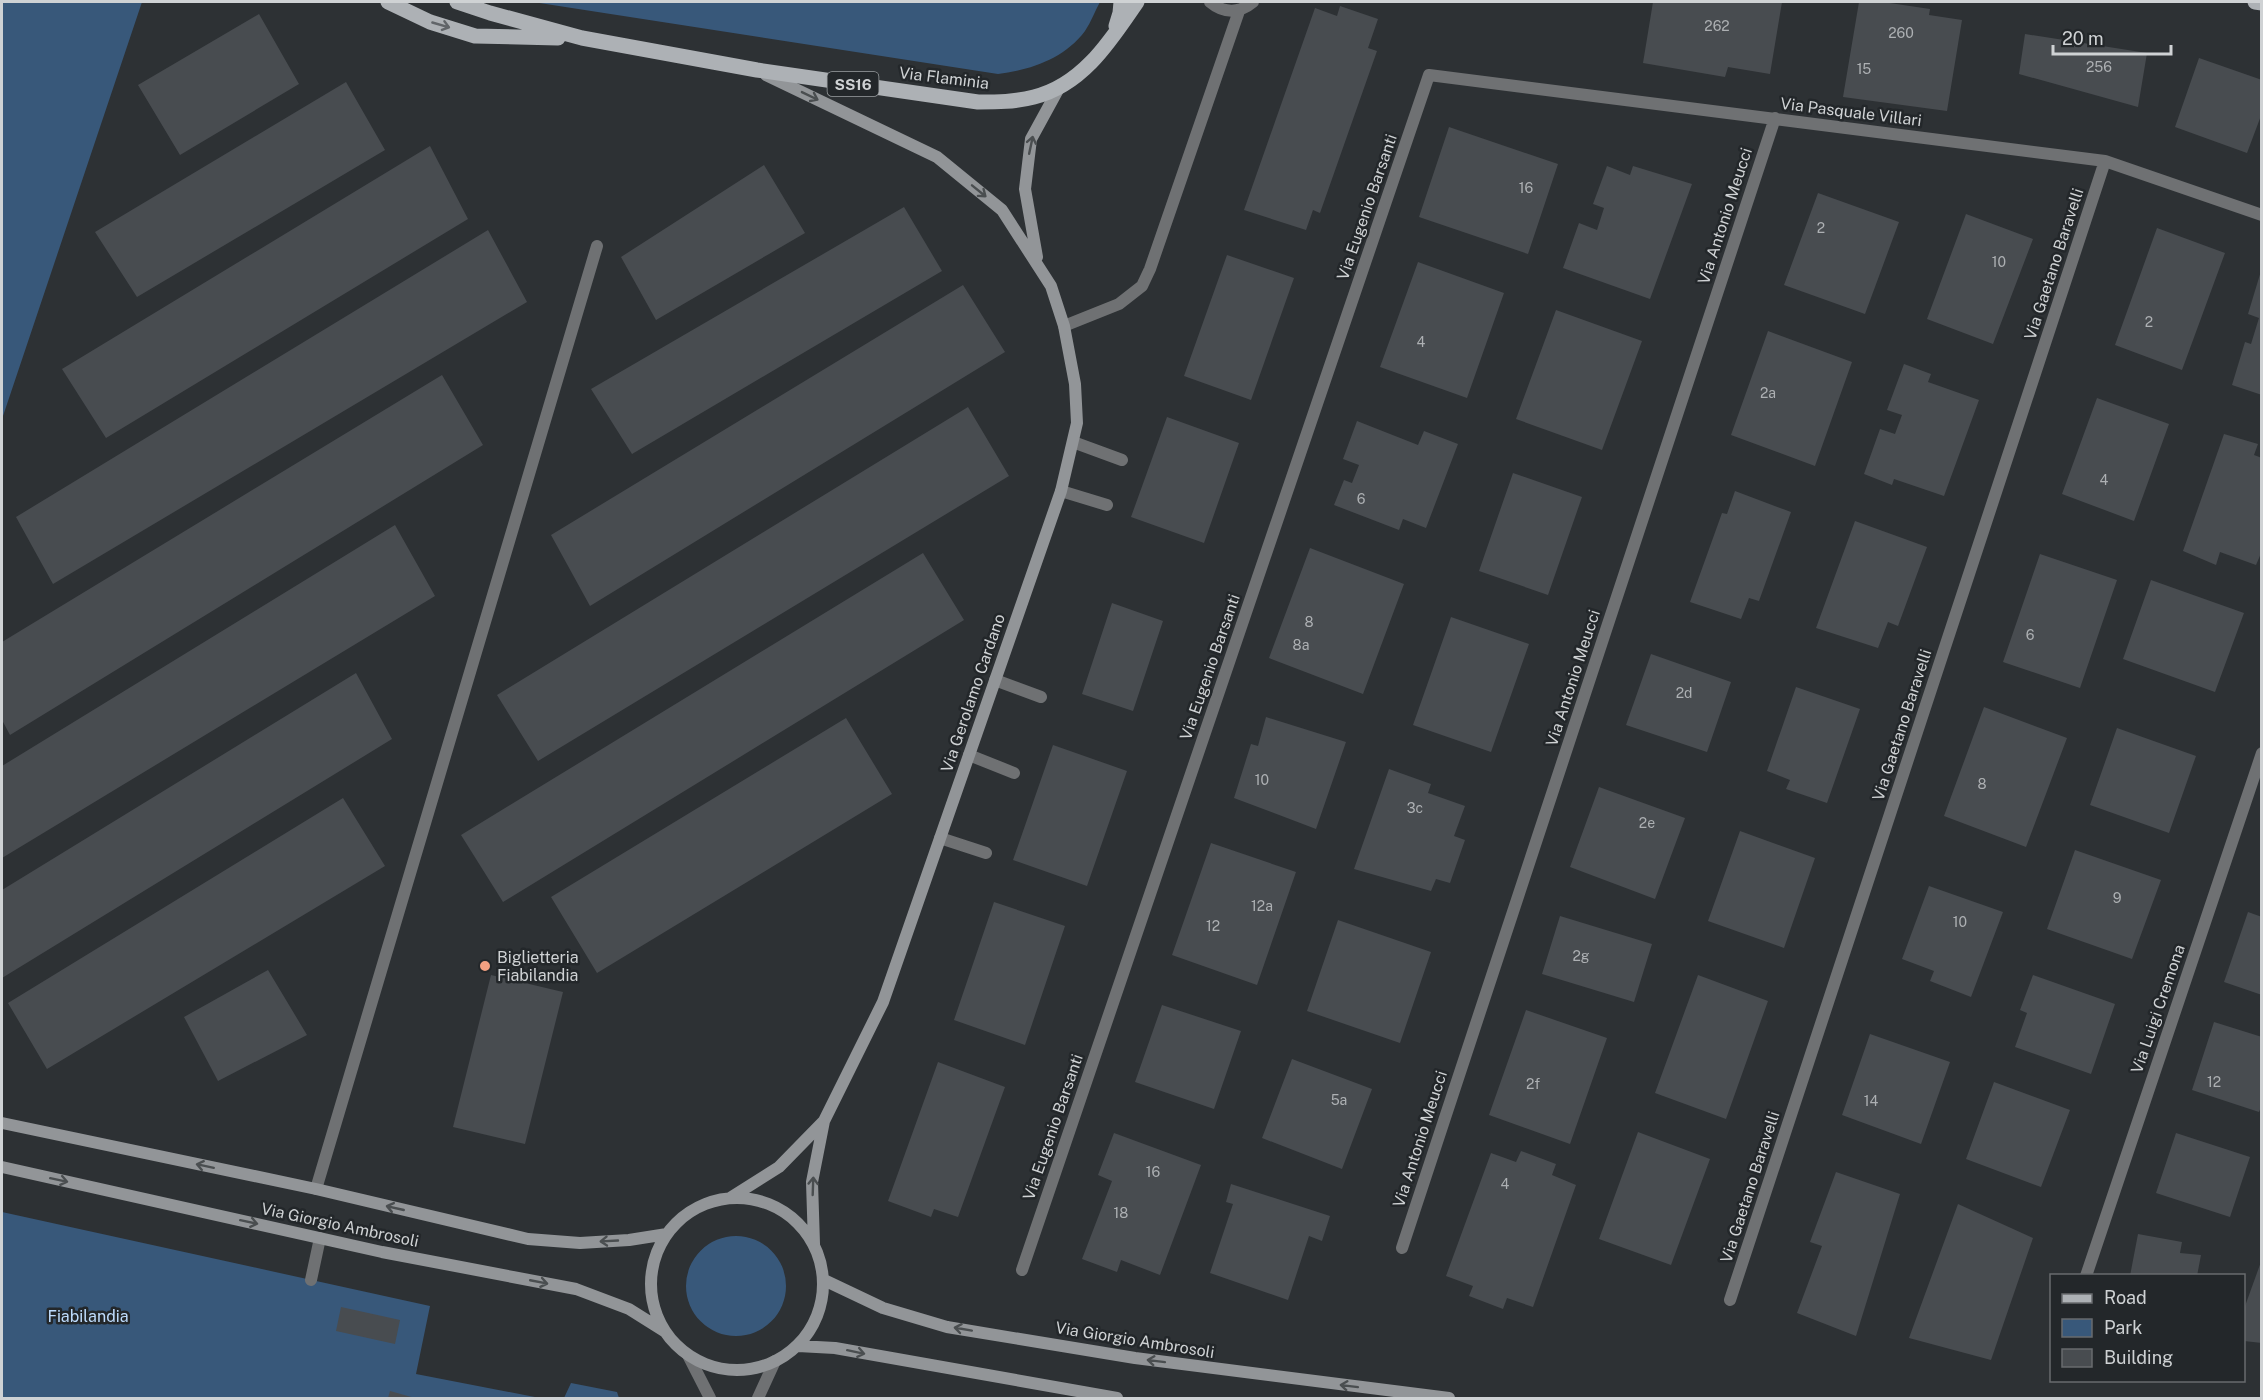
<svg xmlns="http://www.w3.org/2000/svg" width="2263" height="1400" viewBox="0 0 2263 1400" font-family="'Public Sans',sans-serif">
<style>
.green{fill:#38587a}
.building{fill:#484c50}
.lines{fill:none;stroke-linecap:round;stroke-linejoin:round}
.service{stroke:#6f7173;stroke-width:12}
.minor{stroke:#6f7173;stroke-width:12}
.secondary{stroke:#929598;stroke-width:12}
.primary{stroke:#adb1b5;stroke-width:15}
.oneway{stroke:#616569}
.oneway2{stroke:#4a4e50}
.poi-dot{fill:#f2a081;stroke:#23272a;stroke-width:2}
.labels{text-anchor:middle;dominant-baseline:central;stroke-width:5;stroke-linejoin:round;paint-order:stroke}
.number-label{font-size:14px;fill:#adb0b3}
.shield{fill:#23272a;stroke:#9b9fa1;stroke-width:1.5}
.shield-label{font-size:15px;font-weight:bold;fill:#cfd2d4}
.street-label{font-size:16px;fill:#cfd2d4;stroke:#23272a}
.poi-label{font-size:16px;fill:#cfd2d4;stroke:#23272a;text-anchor:start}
.park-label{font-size:16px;fill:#bedcfd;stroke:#23272a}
</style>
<rect width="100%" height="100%" fill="#2d3134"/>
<path class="green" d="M 2,2 L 142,2 L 2,419 Z
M 533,2 L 1100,2 C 1095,11 1091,22 1085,31 C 1064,59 1030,70 998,74 Z
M 2,1212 L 430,1306 L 416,1374 L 540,1398 L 2,1398 Z
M686 1286a50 50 0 1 1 100 0a50 50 0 1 1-100 0Z
M 571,1383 L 617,1392 L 619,1398 L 564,1398 Z"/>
<path class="building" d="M 1653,2 L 1782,2 L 1770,74 L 1728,67 L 1725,77 L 1643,63 Z
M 1859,2 L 1883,2 L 1930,9 L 1929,15 L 1962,20 L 1947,111 L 1843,97 Z
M 1340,6 L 1378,19 L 1368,48 L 1377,51 L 1320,213 L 1313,210 L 1306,230 L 1244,210 L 1315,8 L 1337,16 Z
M 259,14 L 299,84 L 180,155 L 138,85 Z
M 2025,34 L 2147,53 L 2138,107 L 2019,74 Z
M 2199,58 L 2262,80 L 2262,113 L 2247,153 L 2175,127 Z
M 346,82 L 385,150 L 137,297 L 95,232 Z
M 1449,127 L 1558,164 L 1528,254 L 1419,217 Z
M 430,146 L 468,219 L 106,438 L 62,369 Z
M 764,165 L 805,233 L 656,320 L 621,257 Z
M 1607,166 L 1630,175 L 1633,166 L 1692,184 L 1650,299 L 1563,268 L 1579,223 L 1597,230 L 1604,208 L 1593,204 Z
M 1818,193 L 1899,222 L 1865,314 L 1784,285 Z
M 904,207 L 942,271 L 632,454 L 591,389 Z
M 1966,214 L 2033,239 L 1993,344 L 1927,319 Z
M 2157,228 L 2225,253 L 2182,370 L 2115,345 Z
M 488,230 L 527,302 L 53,584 L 16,517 Z
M 1227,255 L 1294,278 L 1251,400 L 1184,376 Z
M 1418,262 L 1504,293 L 1467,398 L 1380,367 Z
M 2261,271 L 2262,272 L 2262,395 L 2232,385 L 2245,342 L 2251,344 L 2259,318 L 2248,314 Z
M 963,285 L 1005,352 L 590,606 L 551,535 Z
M 1556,310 L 1642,341 L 1602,450 L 1516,419 Z
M 1768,331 L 1852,362 L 1815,466 L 1731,435 Z
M 1904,364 L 1931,374 L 1928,382 L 1979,400 L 1944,496 L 1894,479 L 1892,485 L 1864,474 L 1880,429 L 1895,434 L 1902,415 L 1887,410 Z
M 442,375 L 483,445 L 10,735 L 2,720 L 2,642 Z
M 2097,398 L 2169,424 L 2134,521 L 2062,494 Z
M 968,407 L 1009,476 L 538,761 L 497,695 Z
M 1167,417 L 1239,443 L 1204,543 L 1131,517 Z
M 1357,421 L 1418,445 L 1424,431 L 1458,444 L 1426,528 L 1403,519 L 1399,530 L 1334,505 L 1344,480 L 1352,483 L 1359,465 L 1343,459 Z
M 2224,434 L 2258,444 L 2254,455 L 2262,458 L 2262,551 L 2256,565 L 2220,552 L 2216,565 L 2183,551 Z
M 1513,473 L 1582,497 L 1548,595 L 1479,571 Z
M 1735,491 L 1791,512 L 1759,601 L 1749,598 L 1741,619 L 1690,602 L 1722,513 L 1727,514 Z
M 1855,521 L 1927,547 L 1898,626 L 1888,622 L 1878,648 L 1816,628 Z
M 395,525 L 435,596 L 2,858 L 2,766 Z
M 1310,548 L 1404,584 L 1363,694 L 1269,658 Z
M 923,553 L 964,620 L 503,902 L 461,835 Z
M 2040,554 L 2117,580 L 2080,688 L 2003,662 Z
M 2151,580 L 2244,613 L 2215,692 L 2123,659 Z
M 1112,603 L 1163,621 L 1133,711 L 1082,694 Z
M 1451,617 L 1529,644 L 1491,752 L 1413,725 Z
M 1651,654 L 1731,682 L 1707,752 L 1626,725 Z
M 356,673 L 392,739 L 2,978 L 2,890 Z
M 1796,687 L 1860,709 L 1827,803 L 1786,789 L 1790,780 L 1767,771 Z
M 1984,707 L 2067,738 L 2026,847 L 1944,816 Z
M 1266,717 L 1346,742 L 1316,829 L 1234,798 L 1251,744 L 1258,746 Z
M 846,718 L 892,794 L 597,973 L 551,897 Z
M 2117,728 L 2196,756 L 2169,833 L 2090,805 Z
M 1053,745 L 1127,771 L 1087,886 L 1013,860 Z
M 1389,769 L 1431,784 L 1428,793 L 1465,806 L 1454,836 L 1465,840 L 1450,883 L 1436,879 L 1431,891 L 1354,869 Z
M 1599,787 L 1685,818 L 1655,899 L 1570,867 Z
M 343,798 L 385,866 L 47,1069 L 8,1003 Z
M 1740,831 L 1815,858 L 1784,948 L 1708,921 Z
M 1211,843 L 1296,872 L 1257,985 L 1172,955 Z
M 2075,850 L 2161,880 L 2132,959 L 2047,929 Z
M 1929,886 L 2003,912 L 1971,997 L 1930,981 L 1934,971 L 1902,959 Z
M 994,902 L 1065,926 L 1025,1045 L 954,1020 Z
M 2248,912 L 2262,917 L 2262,995 L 2224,982 Z
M 1560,916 L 1652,944 L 1634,1002 L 1542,974 Z
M 1338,920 L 1431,952 L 1400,1043 L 1307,1011 Z
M 268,970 L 307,1035 L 218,1081 L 184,1017 Z
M 491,975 L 563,992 L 525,1144 L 453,1127 Z
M 1698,975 L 1768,1001 L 1726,1119 L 1655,1093 Z
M 2033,975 L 2115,1004 L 2091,1074 L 2015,1047 L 2027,1013 L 2020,1010 Z
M 1162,1005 L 1241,1031 L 1214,1109 L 1135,1082 Z
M 1526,1010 L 1607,1038 L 1570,1144 L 1489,1115 Z
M 2214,1022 L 2262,1037 L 2262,1105 L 2259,1112 L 2192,1090 Z
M 1870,1034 L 1950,1062 L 1921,1144 L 1842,1115 Z
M 1292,1059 L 1372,1089 L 1342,1169 L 1262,1138 Z
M 938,1062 L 1005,1087 L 958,1217 L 934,1209 L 931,1217 L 888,1201 Z
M 1994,1082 L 2070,1110 L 2041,1187 L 1966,1159 Z
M 1638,1132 L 1710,1159 L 1671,1265 L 1599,1239 Z
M 1114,1133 L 1201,1165 L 1160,1275 L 1121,1260 L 1117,1272 L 1082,1259 L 1112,1181 L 1098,1175 Z
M 2176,1133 L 2250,1157 L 2230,1217 L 2156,1193 Z
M 1521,1151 L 1556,1164 L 1552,1175 L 1576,1185 L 1533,1307 L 1507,1298 L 1503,1309 L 1469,1296 L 1473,1286 L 1446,1276 L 1491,1153 L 1516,1162 Z
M 1836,1172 L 1900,1194 L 1856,1336 L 1797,1313 L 1822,1246 L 1810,1242 Z
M 1231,1184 L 1330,1216 L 1322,1241 L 1309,1236 L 1288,1300 L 1210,1273 L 1233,1204 L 1226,1202 Z
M 1958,1204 L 2033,1238 L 1991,1360 L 1909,1338 Z
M 2138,1234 L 2182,1242 L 2180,1253 L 2201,1255 L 2197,1276 L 2130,1276 Z
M 2262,1259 L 2262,1343 L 2244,1341 L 2244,1309 Z
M 341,1307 L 400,1320 L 395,1344 L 336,1331 Z
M 390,1391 L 415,1398 L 388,1398 Z"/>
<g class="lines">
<path class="service" d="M 1210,2 C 1224,14 1240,13 1253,2
M 1064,326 L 1119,304 L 1142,286 L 1150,269 L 1239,11
M 1073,442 L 1122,460
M 1061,491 L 1107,505
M 995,680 L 1041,697
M 969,755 L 1014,773
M 940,838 L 986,853
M 316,1189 L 597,246
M 311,1280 L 320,1238"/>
<path class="minor" d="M 1402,1248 L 1775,118
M 1022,1270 L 1429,75 L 2105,161 L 2262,215
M 2086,1276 L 2262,753
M 1730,1300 L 2105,161
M 688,1355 L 710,1398
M 758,1398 L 775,1361"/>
<path class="secondary" d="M 766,75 L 937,157 L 1002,210 L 1051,286 L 1064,326 L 1075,384 L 1077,423 L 1061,491 L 883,1002 L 824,1121 L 812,1182 L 814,1244
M 1037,257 L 1025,189 L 1031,139 L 1060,86
M 2,1123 L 316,1189 L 528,1239 L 580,1243 L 629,1240 L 667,1234
M 2,1167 L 382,1252 L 576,1289 L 629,1309 L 664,1331
M651 1284a86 86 0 1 1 172 0a86 86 0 1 1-172 0Z
M 730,1198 L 779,1167 L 823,1122
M 824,1280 L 883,1308 L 947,1327 L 1135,1358 L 1449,1398
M 798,1346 L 835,1348 L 1117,1398"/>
<path class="primary" d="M 388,2 L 430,22 L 475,36 L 558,38
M 457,2 L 490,13 L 582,38 L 757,70 L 978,102 C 997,102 1015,102 1034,97 C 1083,85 1111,40 1137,2
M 2255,2 L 2262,3
M 1116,26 L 1120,13 L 1121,2"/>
</g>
<defs><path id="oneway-shaft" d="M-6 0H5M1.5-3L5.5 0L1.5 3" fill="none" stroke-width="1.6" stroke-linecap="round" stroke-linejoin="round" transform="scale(1.5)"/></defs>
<use class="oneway" href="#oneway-shaft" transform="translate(441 25) rotate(16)"/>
<g class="oneway2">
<use href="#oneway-shaft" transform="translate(810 96) rotate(26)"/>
<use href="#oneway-shaft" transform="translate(1031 145) rotate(-78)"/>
<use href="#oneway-shaft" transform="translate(979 191) rotate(39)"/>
<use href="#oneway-shaft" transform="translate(205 1166) rotate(-168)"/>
<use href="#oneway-shaft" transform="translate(59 1180) rotate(12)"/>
<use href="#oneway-shaft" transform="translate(813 1186) rotate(-88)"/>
<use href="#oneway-shaft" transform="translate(395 1208) rotate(-167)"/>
<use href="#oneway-shaft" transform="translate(249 1222) rotate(12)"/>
<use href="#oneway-shaft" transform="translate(609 1241) rotate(177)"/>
<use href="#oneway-shaft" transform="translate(539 1282) rotate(11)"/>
<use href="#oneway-shaft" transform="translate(963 1329) rotate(-170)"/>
<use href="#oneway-shaft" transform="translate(856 1352) rotate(12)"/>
<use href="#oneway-shaft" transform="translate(1156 1361) rotate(-173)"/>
<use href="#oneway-shaft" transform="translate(1349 1386) rotate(-173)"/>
</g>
<circle class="poi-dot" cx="485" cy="966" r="6"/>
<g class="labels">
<g class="number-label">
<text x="1717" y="26">262</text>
<text x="1901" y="33">260</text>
<text x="2099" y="67">256</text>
<text x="1864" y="69">15</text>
<text x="1526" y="188">16</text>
<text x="1821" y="228">2</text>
<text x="1999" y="262">10</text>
<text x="2149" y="322">2</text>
<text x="1421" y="342">4</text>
<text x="1768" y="393">2a</text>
<text x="2104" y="480">4</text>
<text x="1361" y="499">6</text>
<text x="1309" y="622">8</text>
<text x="2030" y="635">6</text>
<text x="1301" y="645">8a</text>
<text x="1684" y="693">2d</text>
<text x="1262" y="780">10</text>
<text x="1982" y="784">8</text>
<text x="1415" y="808">3c</text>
<text x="1647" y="823">2e</text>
<text x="2117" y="898">9</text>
<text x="1262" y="906">12a</text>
<text x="1960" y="922">10</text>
<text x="1213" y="926">12</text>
<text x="1581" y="956">2g</text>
<text x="2214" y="1082">12</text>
<text x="1533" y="1084">2f</text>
<text x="1339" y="1100">5a</text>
<text x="1871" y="1101">14</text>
<text x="1153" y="1172">16</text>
<text x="1505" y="1184">4</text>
<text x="1121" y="1213">18</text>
</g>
<rect class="shield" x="827.5" y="72" width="51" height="24" rx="4.5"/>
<g class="shield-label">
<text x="853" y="84">SS16</text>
</g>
<g class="street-label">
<text transform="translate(944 78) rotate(7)">Via Flaminia</text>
<text transform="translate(1851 112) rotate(7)">Via Pasquale Villari</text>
<text transform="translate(1367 207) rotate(-71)">Via Eugenio Barsanti</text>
<text transform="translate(1725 216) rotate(-72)">Via Antonio Meucci</text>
<text transform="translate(2054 264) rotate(-72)">Via Gaetano Baravelli</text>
<text transform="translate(1210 667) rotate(-71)">Via Eugenio Barsanti</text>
<text transform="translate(1573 678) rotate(-72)">Via Antonio Meucci</text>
<text transform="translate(973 693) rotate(-71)">Via Gerolamo Cardano</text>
<text transform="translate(1902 725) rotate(-72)">Via Gaetano Baravelli</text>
<text transform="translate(2158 1009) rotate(-71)">Via Luigi Cremona</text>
<text transform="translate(1053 1127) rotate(-71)">Via Eugenio Barsanti</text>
<text transform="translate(1420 1139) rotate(-72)">Via Antonio Meucci</text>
<text transform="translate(1750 1187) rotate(-72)">Via Gaetano Baravelli</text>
<text transform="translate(340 1225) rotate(12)">Via Giorgio Ambrosoli</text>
<text transform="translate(1135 1340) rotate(9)">Via Giorgio Ambrosoli</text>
</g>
<g class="poi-label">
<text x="497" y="957">Biglietteria<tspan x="497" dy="18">Fiabilandia</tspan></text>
</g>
<g class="park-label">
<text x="88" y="1316">Fiabilandia</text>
</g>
</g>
<rect width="2263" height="1400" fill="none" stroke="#cfd2d4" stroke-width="6"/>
<rect x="2050" y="1274" width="195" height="108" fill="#23272a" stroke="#686b6e" stroke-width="1.5"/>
<rect x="2062" y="1294" width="30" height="9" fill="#adb1b5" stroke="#686b6e" stroke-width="1.5"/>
<text x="2104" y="1304" font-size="18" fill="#cfd2d4">Road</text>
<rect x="2062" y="1319" width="30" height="18" fill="#38587a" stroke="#686b6e" stroke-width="1.5"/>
<text x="2104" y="1334" font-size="18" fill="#cfd2d4">Park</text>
<rect x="2062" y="1349" width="30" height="18" fill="#484c50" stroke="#686b6e" stroke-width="1.5"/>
<text x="2104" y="1364" font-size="18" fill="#cfd2d4">Building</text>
<path d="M2053 45v9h118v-9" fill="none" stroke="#cfd2d4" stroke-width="3"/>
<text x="2062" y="45" font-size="18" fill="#cfd2d4" stroke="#23272a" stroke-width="4.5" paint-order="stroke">20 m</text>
</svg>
